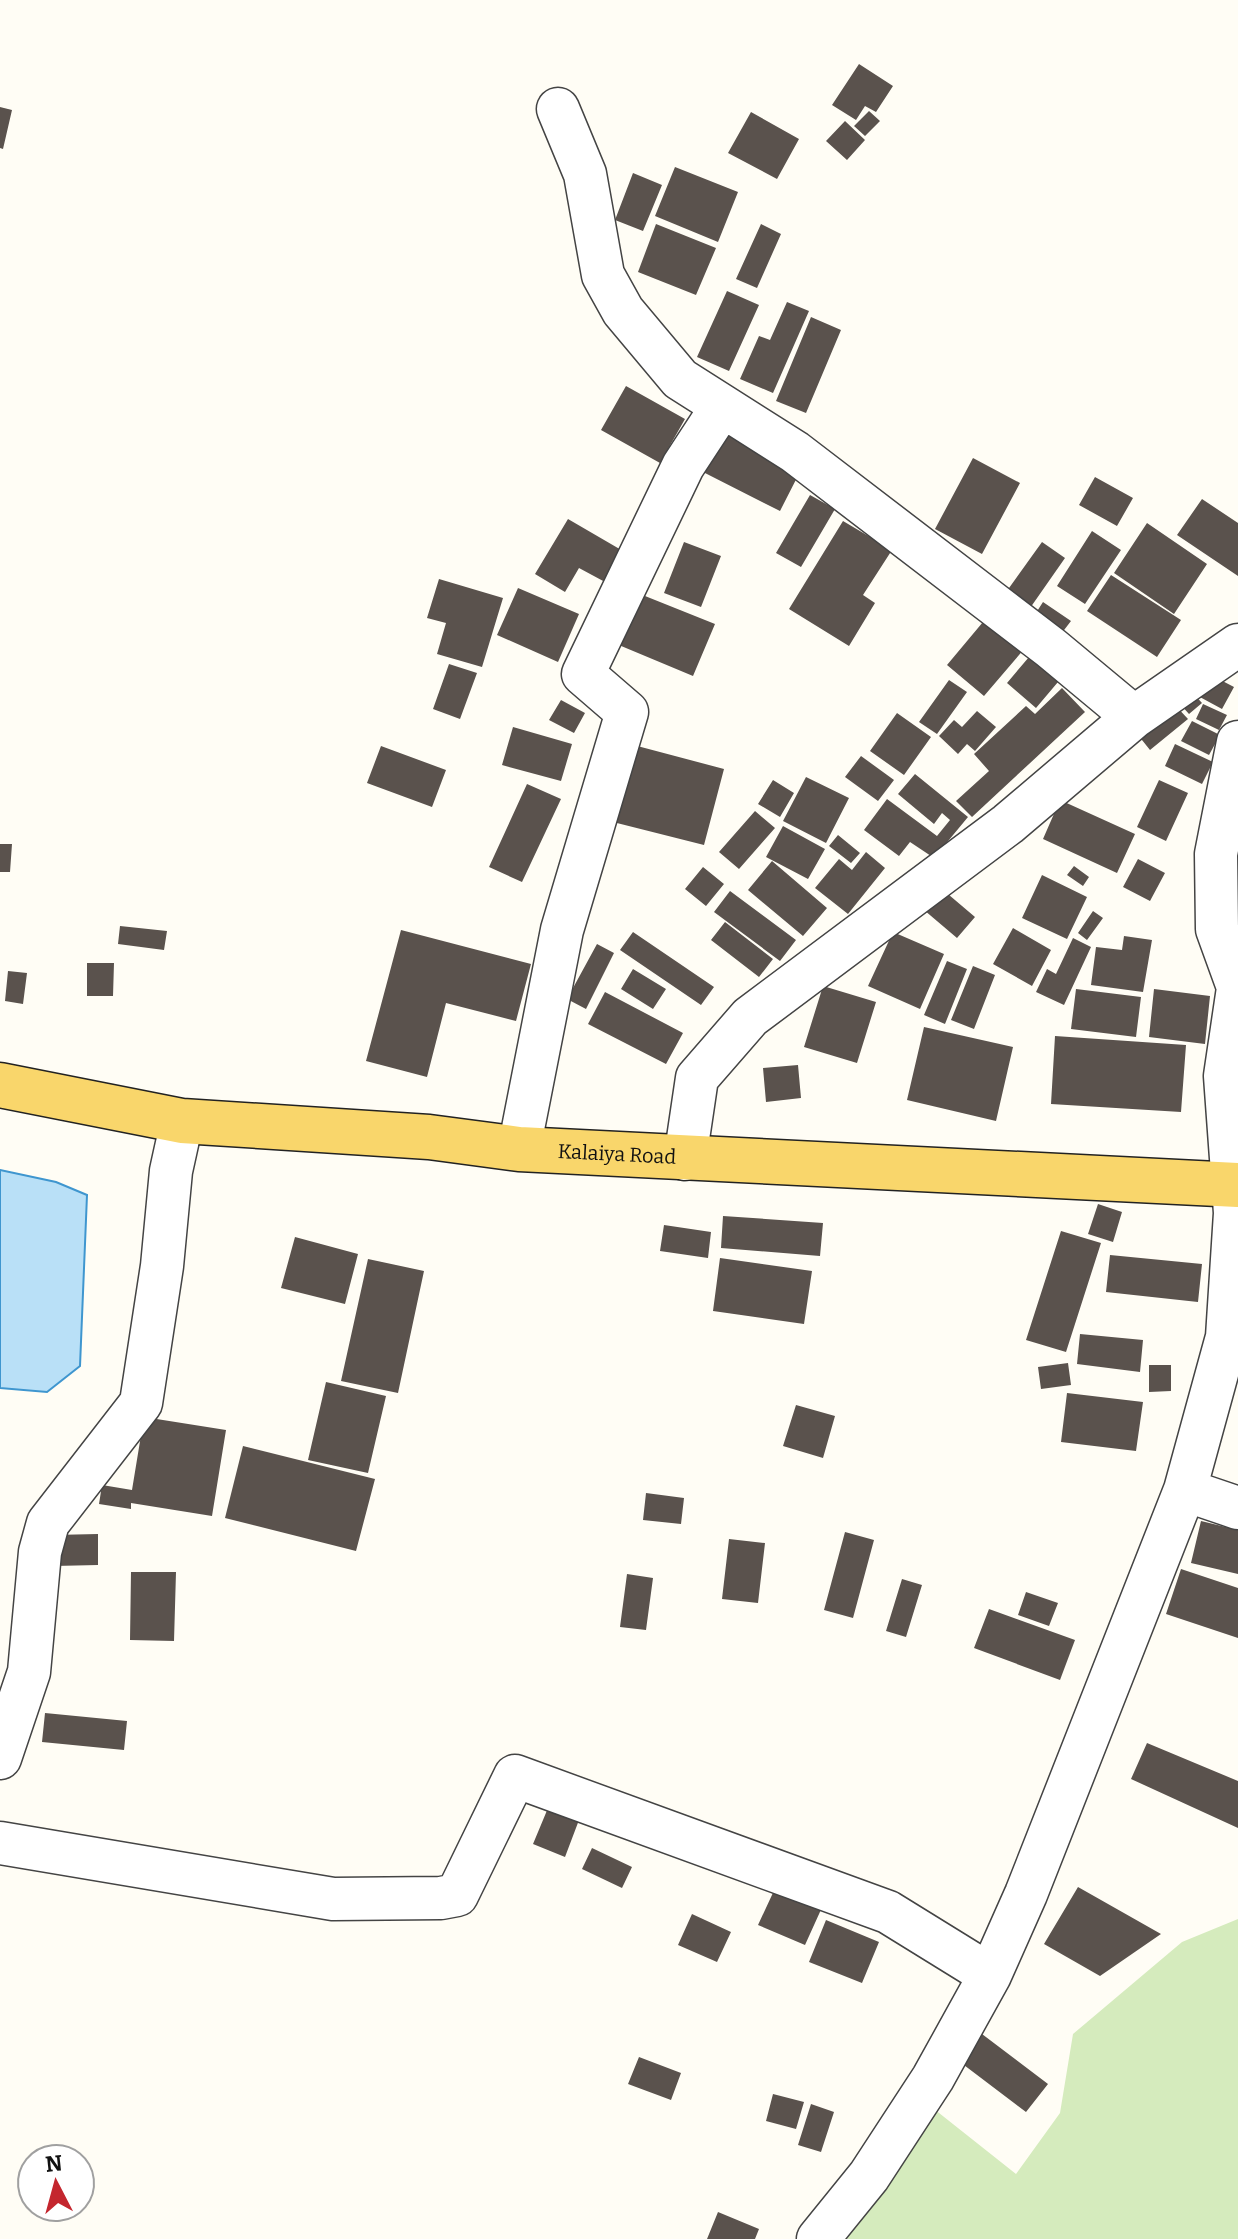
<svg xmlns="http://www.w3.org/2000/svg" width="1238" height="2239" viewBox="0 0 1238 2239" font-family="Bitter,serif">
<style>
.green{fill:#d5ebbd}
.water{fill:#b9e0f7;stroke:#3f96cf;stroke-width:2}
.building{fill:#5a524d}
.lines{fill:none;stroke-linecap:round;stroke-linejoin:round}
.minor-casing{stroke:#444;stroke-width:45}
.major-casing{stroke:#222;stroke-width:47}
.minor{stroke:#fff;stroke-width:42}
.major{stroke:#f9d66b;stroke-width:44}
.labels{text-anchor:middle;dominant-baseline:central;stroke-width:8;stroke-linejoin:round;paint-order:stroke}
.street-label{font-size:20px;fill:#111;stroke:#fff}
</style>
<rect width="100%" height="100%" fill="#fffdf5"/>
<path class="green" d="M 1238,1919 L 1238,2239 L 846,2239 L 934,2109 L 1016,2174 L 1060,2113 L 1073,2034 L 1182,1942 Z"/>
<path class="water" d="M 0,1170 L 56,1182 L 87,1195 L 80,1366 L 47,1392 L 0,1388 Z"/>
<path class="building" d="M 859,64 L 893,86 L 876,112 L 865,106 L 856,120 L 832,105 Z
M 0,107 L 12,110 L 3,149 L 0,148 Z
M 869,111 L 880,121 L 865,136 L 854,126 Z
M 751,112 L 799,139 L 777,179 L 728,153 Z
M 845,121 L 865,140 L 847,160 L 826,141 Z
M 675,167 L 738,192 L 718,242 L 655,216 Z
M 633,173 L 662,185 L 643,231 L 615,220 Z
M 656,224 L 716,248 L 696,295 L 638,272 Z
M 761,224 L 781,234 L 757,288 L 736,279 Z
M 727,291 L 759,305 L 729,371 L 697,357 Z
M 787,302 L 809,311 L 773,393 L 740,379 L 759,336 L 770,340 Z
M 811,317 L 841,330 L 806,413 L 776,401 Z
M 626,386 L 685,419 L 660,463 L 601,430 Z
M 724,430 L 806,460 L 780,511 L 703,472 Z
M 973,458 L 1020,483 L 982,554 L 935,529 Z
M 1095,477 L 1133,498 L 1117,526 L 1079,505 Z
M 810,495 L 835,509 L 801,567 L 776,553 Z
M 1202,499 L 1238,523 L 1238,576 L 1177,535 Z
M 568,519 L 623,551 L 605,582 L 579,568 L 565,592 L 535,574 Z
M 843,521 L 892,550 L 863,595 L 875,603 L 849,646 L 789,609 Z
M 1147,523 L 1207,564 L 1174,614 L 1114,573 Z
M 1092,531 L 1121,550 L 1085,604 L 1057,586 Z
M 684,542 L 721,556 L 701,607 L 664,593 Z
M 1042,542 L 1065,558 L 1028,611 L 1004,595 Z
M 1111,575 L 1181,620 L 1157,657 L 1087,611 Z
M 439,579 L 503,598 L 482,667 L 437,654 L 446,623 L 427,618 Z
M 518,588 L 579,614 L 558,662 L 497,635 Z
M 635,592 L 715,624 L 693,676 L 614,643 Z
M 1043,602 L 1071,621 L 1061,634 L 1034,616 Z
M 988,616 L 1025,648 L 984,696 L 947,665 Z
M 1029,657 L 1058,682 L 1036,708 L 1007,683 Z
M 449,664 L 477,673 L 460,719 L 433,709 Z
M 1209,674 L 1234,687 L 1222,709 L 1198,696 Z
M 949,680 L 967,692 L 937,734 L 919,722 Z
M 1062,688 L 1085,712 L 972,817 L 956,801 L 989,771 L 974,754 L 1026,706 L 1035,714 Z
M 1192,692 L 1202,703 L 1189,714 L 1180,704 Z
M 561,700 L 585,713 L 574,733 L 549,720 Z
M 1203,704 L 1227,715 L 1219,730 L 1196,719 Z
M 1175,705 L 1188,719 L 1150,750 L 1138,735 Z
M 977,711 L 996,727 L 975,751 L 967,744 L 958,754 L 939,736 L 954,720 L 962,727 Z
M 897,713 L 931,737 L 904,775 L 870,751 Z
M 1192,721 L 1220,735 L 1209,755 L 1181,741 Z
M 513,727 L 572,744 L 561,781 L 502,765 Z
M 626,743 L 724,769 L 704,845 L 605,820 Z
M 1175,744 L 1213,762 L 1202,784 L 1165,766 Z
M 381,746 L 446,770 L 432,807 L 367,783 Z
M 861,756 L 894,780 L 878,801 L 845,777 Z
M 915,774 L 968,817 L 934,858 L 910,842 L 899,856 L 864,830 L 887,799 L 937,836 L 950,820 L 942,813 L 934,824 L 898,794 Z
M 806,777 L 849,798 L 826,843 L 783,821 Z
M 773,780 L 794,793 L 780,817 L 758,804 Z
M 1159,780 L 1188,793 L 1166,841 L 1137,827 Z
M 527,784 L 561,799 L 522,882 L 489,867 Z
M 1060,800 L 1135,834 L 1117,873 L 1043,839 Z
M 755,811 L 775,828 L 739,869 L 719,852 Z
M 783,826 L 825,849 L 808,879 L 766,857 Z
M 838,835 L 860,853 L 851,863 L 829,846 Z
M 0,844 L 12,844 L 10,872 L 0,872 Z
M 866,852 L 885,868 L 848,914 L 815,888 L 839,859 L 852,870 Z
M 1138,859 L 1165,873 L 1150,901 L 1123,887 Z
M 772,861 L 827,908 L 803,936 L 748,890 Z
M 1074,866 L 1089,877 L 1083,886 L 1067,875 Z
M 703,867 L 724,884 L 706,906 L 685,889 Z
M 1042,875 L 1087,897 L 1067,939 L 1022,918 Z
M 942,889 L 975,917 L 957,938 L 924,910 Z
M 730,891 L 796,940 L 780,961 L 714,912 Z
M 1093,911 L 1103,918 L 1087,940 L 1078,933 Z
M 725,922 L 773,959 L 759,977 L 711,940 Z
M 120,926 L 167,931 L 164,950 L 118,944 Z
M 1013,928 L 1051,950 L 1032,986 L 993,964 Z
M 401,930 L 531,964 L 516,1021 L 446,1003 L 427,1077 L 366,1061 Z
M 633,932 L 714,987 L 701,1005 L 620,950 Z
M 893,932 L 944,954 L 920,1009 L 868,986 Z
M 1124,936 L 1152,940 L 1143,992 L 1091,985 L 1096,947 L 1122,950 Z
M 1073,938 L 1091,947 L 1064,1005 L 1036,992 L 1047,969 L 1056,974 Z
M 597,944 L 614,953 L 586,1009 L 567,999 Z
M 947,961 L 967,969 L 945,1024 L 924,1015 Z
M 87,963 L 114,963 L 113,996 L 87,996 Z
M 973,966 L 995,975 L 974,1029 L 951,1020 Z
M 633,969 L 666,989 L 653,1009 L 621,989 Z
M 8,971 L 27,973 L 23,1004 L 5,1001 Z
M 823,986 L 876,1002 L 857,1063 L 804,1047 Z
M 1076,989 L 1141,997 L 1136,1037 L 1071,1029 Z
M 1154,989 L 1210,996 L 1205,1044 L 1149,1037 Z
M 605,992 L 683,1033 L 666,1064 L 588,1024 Z
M 924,1027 L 1013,1047 L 996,1121 L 907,1100 Z
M 1055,1036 L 1186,1045 L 1181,1112 L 1051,1104 Z
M 798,1065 L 801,1098 L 766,1102 L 763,1068 Z
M 1098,1204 L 1122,1212 L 1113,1242 L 1088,1234 Z
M 723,1216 L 823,1223 L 820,1256 L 721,1248 Z
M 664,1225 L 711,1232 L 708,1258 L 660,1251 Z
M 1061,1231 L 1101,1243 L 1066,1352 L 1026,1340 Z
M 295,1237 L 358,1254 L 345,1304 L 281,1288 Z
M 1110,1255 L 1202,1264 L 1198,1302 L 1106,1292 Z
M 720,1258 L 812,1271 L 804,1324 L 713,1311 Z
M 368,1259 L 424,1271 L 398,1393 L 341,1381 Z
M 1080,1334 L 1143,1340 L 1140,1372 L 1077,1364 Z
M 1068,1363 L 1071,1385 L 1041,1389 L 1038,1367 Z
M 1149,1365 L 1171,1365 L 1171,1391 L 1149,1392 Z
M 326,1382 L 386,1396 L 368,1473 L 308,1460 Z
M 1067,1393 L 1143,1402 L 1136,1451 L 1061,1442 Z
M 796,1405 L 835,1416 L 823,1458 L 783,1446 Z
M 144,1417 L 226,1430 L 212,1516 L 131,1503 L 131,1509 L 99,1504 L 102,1485 L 132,1490 Z
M 243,1446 L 375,1479 L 356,1551 L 225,1518 Z
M 646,1493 L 684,1498 L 681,1524 L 643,1520 Z
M 1201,1521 L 1238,1530 L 1238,1574 L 1191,1563 Z
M 845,1532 L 874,1540 L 853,1618 L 824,1610 Z
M 98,1534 L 98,1565 L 54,1566 L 53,1535 Z
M 729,1539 L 765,1543 L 758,1603 L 722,1599 Z
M 1181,1569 L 1238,1588 L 1238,1638 L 1166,1614 Z
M 131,1572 L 176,1572 L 174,1641 L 130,1640 Z
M 627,1574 L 653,1578 L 646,1630 L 620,1627 Z
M 902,1579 L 922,1585 L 906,1637 L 886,1631 Z
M 1026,1592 L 1058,1603 L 1049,1626 L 1018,1615 Z
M 989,1609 L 1075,1640 L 1060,1680 L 974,1648 Z
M 45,1713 L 127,1721 L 124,1750 L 42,1742 Z
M 1147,1743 L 1238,1781 L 1238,1828 L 1131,1779 Z
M 548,1808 L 579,1820 L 565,1857 L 533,1844 Z
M 592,1848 L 632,1867 L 622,1888 L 582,1869 Z
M 778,1882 L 824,1903 L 805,1945 L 758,1925 Z
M 1078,1887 L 1161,1934 L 1100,1976 L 1044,1944 Z
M 692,1914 L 731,1932 L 717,1962 L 678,1945 Z
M 826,1920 L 879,1942 L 862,1983 L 809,1962 Z
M 978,2031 L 1048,2084 L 1026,2112 L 956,2059 Z
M 639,2057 L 681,2073 L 671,2100 L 628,2084 Z
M 773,2094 L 804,2102 L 796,2129 L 766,2121 Z
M 811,2104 L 834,2112 L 821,2152 L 798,2145 Z
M 718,2212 L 759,2229 L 755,2239 L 707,2239 Z"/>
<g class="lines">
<defs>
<path id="minor" d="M 558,109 L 585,174 L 603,275 L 623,311 L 680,379 L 795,452 L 1051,648 L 1134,717
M 1238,742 L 1216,854 L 1217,929 L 1238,987
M 519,1149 L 562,930 L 627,712 L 583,674 L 683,466 L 721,408
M 685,1159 L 697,1078 L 750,1017 L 1008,824 L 1134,717 L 1238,645
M 1185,1490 L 1238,1508
M 0,1758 L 29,1672 L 40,1552 L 48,1523 L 141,1403 L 162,1266 L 171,1171 L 182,1121
M 0,1843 L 333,1899 L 441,1898 L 457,1895 L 515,1776 L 888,1912 L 990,1975
M 818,2239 L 869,2176 L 933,2078 L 990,1975 L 1026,1894 L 1185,1490 L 1227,1337 L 1235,1213 L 1225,1076 L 1238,988"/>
<g id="major">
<path id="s1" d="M 0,1085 L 182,1121 L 429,1137 L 519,1149 L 1238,1185"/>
</g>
</defs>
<use href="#minor" class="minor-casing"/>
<use href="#major" class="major-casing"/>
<use href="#minor" class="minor"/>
<use href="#major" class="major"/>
</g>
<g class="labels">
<g class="street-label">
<text stroke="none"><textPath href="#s1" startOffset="622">Kalaiya Road</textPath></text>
</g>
</g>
<g transform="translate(56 2183) rotate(354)"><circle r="38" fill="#ffffff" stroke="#a0a0a0" stroke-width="2"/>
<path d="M0-6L14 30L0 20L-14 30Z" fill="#c4262e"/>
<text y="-12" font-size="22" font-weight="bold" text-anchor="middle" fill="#111111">N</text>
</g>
</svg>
